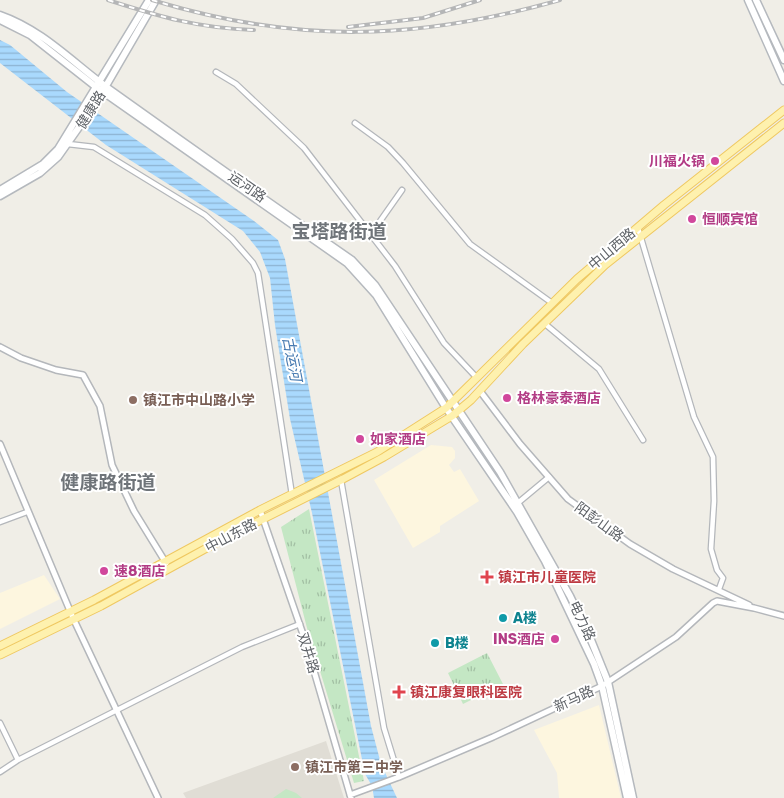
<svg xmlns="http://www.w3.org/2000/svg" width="784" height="798" viewBox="0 0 784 798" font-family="Rubik,'Noto Sans SC',sans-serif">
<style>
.commercial{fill:#fdf6df}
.education{fill:#e0ddd5}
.grass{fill:url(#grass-tufts)}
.garden{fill:#c4e7c4}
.water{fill:url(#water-rules)}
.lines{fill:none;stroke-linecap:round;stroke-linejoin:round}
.minor-casing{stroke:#b4b7bb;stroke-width:7}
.tertiary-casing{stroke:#b4b7bb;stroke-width:8}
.secondary-casing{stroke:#b5b9be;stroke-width:9}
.primary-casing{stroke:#efc861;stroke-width:9}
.minor{stroke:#fff;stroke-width:4.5}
.tertiary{stroke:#fff;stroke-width:5}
.secondary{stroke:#fff;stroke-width:6}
.primary{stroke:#fef1ae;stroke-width:7}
.rail-casing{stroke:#b5b6b7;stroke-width:4}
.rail{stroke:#fff;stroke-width:2;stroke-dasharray:5.5;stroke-linecap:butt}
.hotel-dot{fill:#d1479c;stroke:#fff;stroke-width:2}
.education-dot{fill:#8d6e63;stroke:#fff;stroke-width:2}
.health-dot{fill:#e0444e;stroke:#fff;stroke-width:2}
.culture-dot{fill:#0f9aa8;stroke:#fff;stroke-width:2}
.labels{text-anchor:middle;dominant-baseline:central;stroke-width:4;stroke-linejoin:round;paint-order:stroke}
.street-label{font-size:14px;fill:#5e6267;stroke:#fff}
.hotel-label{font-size:14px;font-weight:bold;fill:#b23c85;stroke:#fff;text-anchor:start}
.education-label{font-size:14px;font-weight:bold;fill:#785e54;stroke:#fff;text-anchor:start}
.health-label{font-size:14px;font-weight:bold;fill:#be3a42;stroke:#fff;text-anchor:start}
.culture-label{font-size:14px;font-weight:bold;fill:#0d838f;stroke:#fff;text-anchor:start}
.water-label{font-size:15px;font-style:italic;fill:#4579b0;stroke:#fff}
.district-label{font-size:19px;font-weight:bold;fill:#6f7479;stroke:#fff}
</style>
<defs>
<pattern id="grass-tufts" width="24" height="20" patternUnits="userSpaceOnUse" patternTransform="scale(1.25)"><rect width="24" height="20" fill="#c4e7c4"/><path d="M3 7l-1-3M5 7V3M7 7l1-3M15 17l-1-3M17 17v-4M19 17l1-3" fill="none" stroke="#a2bfa3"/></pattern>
<pattern id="water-rules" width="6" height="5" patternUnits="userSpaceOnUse" patternTransform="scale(1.25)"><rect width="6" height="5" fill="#a9d9fd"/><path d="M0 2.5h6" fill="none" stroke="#8db3d1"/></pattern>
</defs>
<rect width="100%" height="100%" fill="#f0eee7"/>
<path class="commercial" d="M 431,445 L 452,447 L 455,451 L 455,458 L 449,465 L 454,472 L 460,469 L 479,501 L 440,526 L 440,532 L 413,548 L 374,480 Z
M 44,575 L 60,599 L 0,629 L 0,593 Z
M 599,705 L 621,798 L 559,798 L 557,773 L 534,730 Z"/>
<path class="education" d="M 326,741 L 344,798 L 186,798 L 183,793 Z"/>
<path class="grass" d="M 309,509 L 364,781 L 354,783 L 307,628 L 281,527 Z
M 487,653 L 503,684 L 463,704 L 448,673 Z"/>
<path class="garden" d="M 286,789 L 296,793 L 302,798 L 273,798 Z"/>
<path class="water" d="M 0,40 L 10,45 L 67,92 L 254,221 L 278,240 L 285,259 L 371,726 L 381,764 L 397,798 L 374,798 L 372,786 L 365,774 L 312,513 L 290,419 L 275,325 L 270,278 L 260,252 L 243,231 L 106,145 L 0,63 Z"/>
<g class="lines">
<defs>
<path id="minor" d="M 216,72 L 236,84 L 304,148 L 395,266 L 444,343 L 477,378
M 355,123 L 388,147 L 403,163 L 470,244 L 552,303
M 68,144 L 94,147 L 205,215 L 232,239 L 253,263 L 258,273 L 292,495
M 638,228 L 694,417 L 713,457 L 714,501 L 711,549 L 717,570 L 723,578 L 719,589
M 371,234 L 402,190
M 544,323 L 599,369 L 643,440
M 341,480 L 384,728 L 399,777
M 519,502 L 549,477
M 0,522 L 27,512
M 0,723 L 18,760
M 0,772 L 18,760 L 242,647 L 300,624"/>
<path id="tertiary" d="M 0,347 L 21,358 L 56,370 L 83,375 L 100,406 L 112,465 L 134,511 L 166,563
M 480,391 L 520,444 L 568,499 L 630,544 L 673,569 L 749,605
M 0,444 L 73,618 L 158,798
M 260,510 L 305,640 L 351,798
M 350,795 L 399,777 L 493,737 L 602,686 L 676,637 L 713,603 L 717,601 L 754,608 L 784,616"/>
<path id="secondary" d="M 748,0 L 784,81
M 756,0 L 784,60
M 0,15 C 43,30 73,63 109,89 C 190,147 271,204 352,260 L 375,285 L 500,472 L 570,596 L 591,640 L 608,682 L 633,798
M 0,20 L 30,35 L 96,87 L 347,263 L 376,295 L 446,408 L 517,512 L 545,561 L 594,664 L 602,686 L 627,798
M 0,190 L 43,164 L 58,149 L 149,0
M 0,196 L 40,173 L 58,157 L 96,103 L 156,0"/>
<path id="primary" d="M 0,646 L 94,600 L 260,510 L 377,452 L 446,408 L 577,279 L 664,205 L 784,110
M 0,655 L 101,606 L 225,538 L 343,479 L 384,457 L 452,416 L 471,400 L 523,344 L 605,265 L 784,123"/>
</defs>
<use href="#minor" class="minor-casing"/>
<use href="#tertiary" class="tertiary-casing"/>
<use href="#secondary" class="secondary-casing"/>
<use href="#primary" class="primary-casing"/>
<use href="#minor" class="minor"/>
<use href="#tertiary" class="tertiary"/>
<use href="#secondary" class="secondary"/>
<use href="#primary" class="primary"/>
<defs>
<path id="rail" d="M 108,0 C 161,17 197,28 254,30
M 152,0 C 297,44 415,41 560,0
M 348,27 L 423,18 L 480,0"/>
</defs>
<use href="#rail" class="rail-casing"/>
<use href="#rail" class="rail"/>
</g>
<g class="hotel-dot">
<circle cx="715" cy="161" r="5"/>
<circle cx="692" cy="219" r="5"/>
<circle cx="507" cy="398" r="5"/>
<circle cx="360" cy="439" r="5"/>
<circle cx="104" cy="571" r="5"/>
<circle cx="555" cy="639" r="5"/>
</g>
<g class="education-dot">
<circle cx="133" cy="400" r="5"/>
<circle cx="295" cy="767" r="5"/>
</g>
<g class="health-dot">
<path d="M484.5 569.5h5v5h5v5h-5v5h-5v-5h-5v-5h5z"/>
<path d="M396.5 684.5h5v5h5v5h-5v5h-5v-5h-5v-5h5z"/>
</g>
<g class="culture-dot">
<circle cx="503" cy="618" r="5"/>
<circle cx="435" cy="643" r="5"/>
</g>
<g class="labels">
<g class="street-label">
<text transform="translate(91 110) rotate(-58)">健康路</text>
<text transform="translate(247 187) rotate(35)">运河路</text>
<text transform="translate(612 249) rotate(-40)">中山西路</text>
<text transform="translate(599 522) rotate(36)">阳彭山路</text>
<text transform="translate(231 536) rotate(-28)">中山东路</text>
<text transform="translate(582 621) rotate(65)">电力路</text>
<text transform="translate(308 653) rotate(73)">双井路</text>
<text transform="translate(574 699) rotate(-25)">新马路</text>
</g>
<g class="hotel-label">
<text x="705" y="161" text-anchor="end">川福火锅</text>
<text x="702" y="219">恒顺宾馆</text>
<text x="517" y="398">格林豪泰酒店</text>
<text x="370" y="439">如家酒店</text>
<text x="114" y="571">速8酒店</text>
<text x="545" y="639" text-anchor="end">INS酒店</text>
</g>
<g class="education-label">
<text x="143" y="400">镇江市中山路小学</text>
<text x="305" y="767">镇江市第三中学</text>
</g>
<g class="health-label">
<text x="498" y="577">镇江市儿童医院</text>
<text x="410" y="692">镇江康复眼科医院</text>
</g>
<g class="culture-label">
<text x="513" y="618">A楼</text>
<text x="445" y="643">B楼</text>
</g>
<g class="water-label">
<text transform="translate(292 359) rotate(79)">古运河</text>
</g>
<g class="district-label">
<text x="339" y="231">宝塔路街道</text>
<text x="108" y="482">健康路街道</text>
</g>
</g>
</svg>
